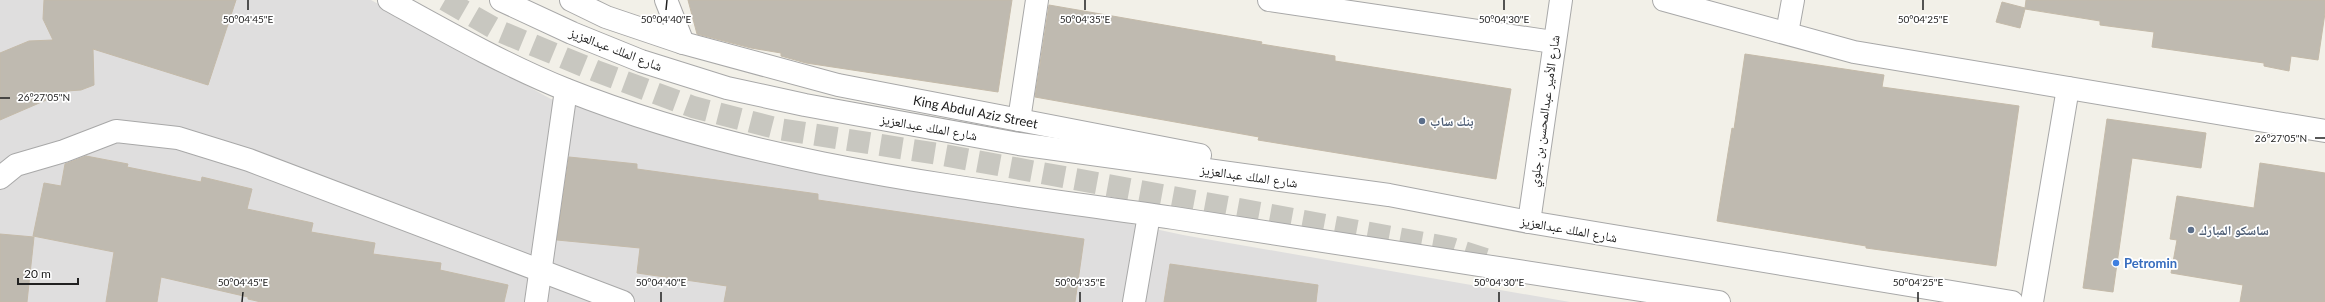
<svg xmlns="http://www.w3.org/2000/svg" width="2325" height="302" viewBox="0 0 2325 302" font-family="Lato,'Noto Naskh Arabic',sans-serif">
<style>
.residential{fill:#dfdede}
.building{fill:#bfbab0;stroke:#c4baa9}
.lines{fill:none;stroke-linecap:round;stroke-linejoin:round}
.minor-tunnel{stroke:#c8c7c0;stroke-width:22;stroke-dasharray:22 11;stroke-linecap:butt}
.minor-casing{stroke:#a8a8a8;stroke-width:24}
.minor{stroke:#fff;stroke-width:22}
.ticks{fill:none;stroke:#212121;stroke-width:1.5}
.service-dot{fill:#5c6f8a;stroke:#fff;stroke-width:1.5}
.shop-dot{fill:#3f7fe0;stroke:#fff;stroke-width:1.5}
.labels{text-anchor:middle;dominant-baseline:central;stroke-width:3.5;stroke-linejoin:round;paint-order:stroke}
.street-label{font-size:13px;fill:#212121;stroke:#fff}
.service-label{font-size:13px;font-weight:bold;fill:#4e5e75;stroke:#fff;text-anchor:start}
.shop-label{font-size:13px;font-weight:bold;fill:#366cbe;stroke:#fff;text-anchor:start}
.ticks-label{font-size:10px;text-anchor:middle;fill:#212121;stroke:#fff;stroke-width:3.5;stroke-linejoin:round;paint-order:stroke}
</style>
<rect width="100%" height="100%" fill="#f2f0e8"/>
<path class="residential" d="M 0,0 L 371,0 L 551,99 L 1183,235 L 1570,302 L 0,302 Z"/>
<path class="building" d="M 44,0 L 236,0 L 208,85 L 93,49 L 94,85 L 81,90 L 67,91 L 0,120 L 0,53 L 29,41 L 53,40 L 43,19 Z
M 688,0 L 1012,0 L 998,92 L 806,63 L 781,56 L 781,53 L 751,48 L 697,34 Z
M 2026,0 L 2325,0 L 2325,13 L 2318,60 L 2291,56 L 2289,71 L 2264,66 L 2264,63 L 2152,47 L 2154,32 L 2100,25 L 2100,21 L 2025,9 L 2020,28 L 1996,22 L 2002,2 L 2025,8 Z
M 1049,5 L 1262,42 L 1261,44 L 1335,56 L 1335,61 L 1511,89 L 1496,179 L 1258,140 L 1259,137 L 1035,97 Z
M 1745,54 L 1884,75 L 1882,87 L 2019,106 L 1996,266 L 1866,248 L 1866,246 L 1717,221 L 1732,128 L 1734,129 Z
M 2107,119 L 2206,133 L 2201,168 L 2132,158 L 2113,292 L 2083,288 Z
M 86,156 L 128,164 L 127,167 L 201,182 L 202,177 L 252,189 L 247,209 L 313,223 L 311,232 L 375,243 L 373,254 L 441,263 L 440,270 L 508,285 L 504,302 L 261,302 L 248,299 L 248,297 L 161,277 L 157,302 L 106,302 L 114,252 L 33,236 L 44,183 L 61,186 L 65,164 Z
M 569,157 L 637,164 L 637,169 L 818,194 L 818,200 L 1084,239 L 1075,302 L 724,302 L 727,286 L 637,273 L 640,248 L 557,240 Z
M 2260,163 L 2325,173 L 2325,302 L 2240,302 L 2243,285 L 2171,273 L 2177,240 L 2170,239 L 2177,196 L 2254,208 Z
M 0,234 L 34,237 L 27,302 L 0,302 Z
M 1170,264 L 1318,285 L 1316,302 L 1164,302 Z"/>
<g class="lines">
<path class="minor-tunnel" d="M 445,0 L 499,31 L 596,71 L 693,107 L 779,129 L 938,154 L 1451,248 L 1492,261"/>
<defs>
<g id="minor">
<path d="M 389,0 C 447,32 505,65 567,90 C 760,167 970,188 1174,218 C 1356,246 1537,274 1719,302"/>
<path d="M 501,0 L 572,33 L 641,61 L 727,88 L 805,105 L 1019,144 L 1389,195 L 1529,222 L 2012,302"/>
<path id="s1" d="M 571,0 L 606,17 L 683,43 L 838,85 L 1200,155"/>
<path d="M 666,0 L 683,43"/>
<path d="M 1269,0 L 1553,42"/>
<path d="M 1664,0 L 1854,52 L 2325,131"/>
<path d="M 1787,33 L 1793,0"/>
<path d="M 1019,120 L 1037,0"/>
<path d="M 0,178 L 16,165 L 64,151 L 116,131 L 178,138 L 249,160 L 623,302"/>
<path d="M 1529,222 L 1561,0"/>
<path d="M 536,302 L 566,90"/>
<path d="M 1134,302 L 1149,215"/>
<path d="M 2032,302 L 2068,88"/>
</g>
</defs>
<use href="#minor" class="minor-casing"/>
<use href="#minor" class="minor"/>
</g>
<path class="ticks" d="M 248,10 L 248,0M 666,10 L 667,0M 1085,10 L 1085,0M 1504,10 L 1504,0M 1923,10 L 1923,0M 0,98 L 10,98M 2315,138 L 2325,138M 242,302 L 243,292M 661,302 L 661,292M 1080,302 L 1080,292M 1499,302 L 1499,292M 1918,302 L 1918,292"/>
<g class="service-dot">
<circle cx="1422" cy="121" r="4"/>
<circle cx="2191" cy="230" r="4"/>
</g>
<circle class="shop-dot" cx="2116" cy="263" r="4"/>
<g class="labels">
<g class="street-label">
<text transform="translate(616 49) rotate(21)">شارع الملك عبدالعزيز</text>
<text transform="translate(1544 111) rotate(-82)">شارع الأمير عبدالمحسن بن جلوي</text>
<text stroke="none"><textPath href="#s1" startOffset="421">King Abdul Aziz Street</textPath></text>
<text transform="translate(929 127) rotate(10)">شارع الملك عبدالعزيز</text>
<text transform="translate(1249 176) rotate(8)">شارع الملك عبدالعزيز</text>
<text transform="translate(1569 229) rotate(10)">شارع الملك عبدالعزيز</text>
</g>
<g class="service-label">
<text x="1430" y="121">بنك ساب</text>
<text x="2199" y="230">ساسكو المبارك</text>
</g>
<g class="shop-label">
<text x="2124" y="263">Petromin</text>
</g>
</g>
<g class="ticks-label">
<text x="248" y="23">50°04'45"E</text>
<text x="666" y="23">50°04'40"E</text>
<text x="1085" y="23">50°04'35"E</text>
<text x="1504" y="23">50°04'30"E</text>
<text x="1923" y="23">50°04'25"E</text>
<text x="44" y="101">26°27'05"N</text>
<text x="2281" y="142">26°27'05"N</text>
<text x="243" y="286">50°04'45"E</text>
<text x="661" y="286">50°04'40"E</text>
<text x="1080" y="286">50°04'35"E</text>
<text x="1499" y="286">50°04'30"E</text>
<text x="1918" y="286">50°04'25"E</text>
</g>
<path d="M18 278v6h60v-6" fill="none" stroke="#212121" stroke-width="2"/>
<text x="24" y="278" font-size="12" fill="#212121" stroke="#ffffff" stroke-width="3" paint-order="stroke">20 m</text>
</svg>
